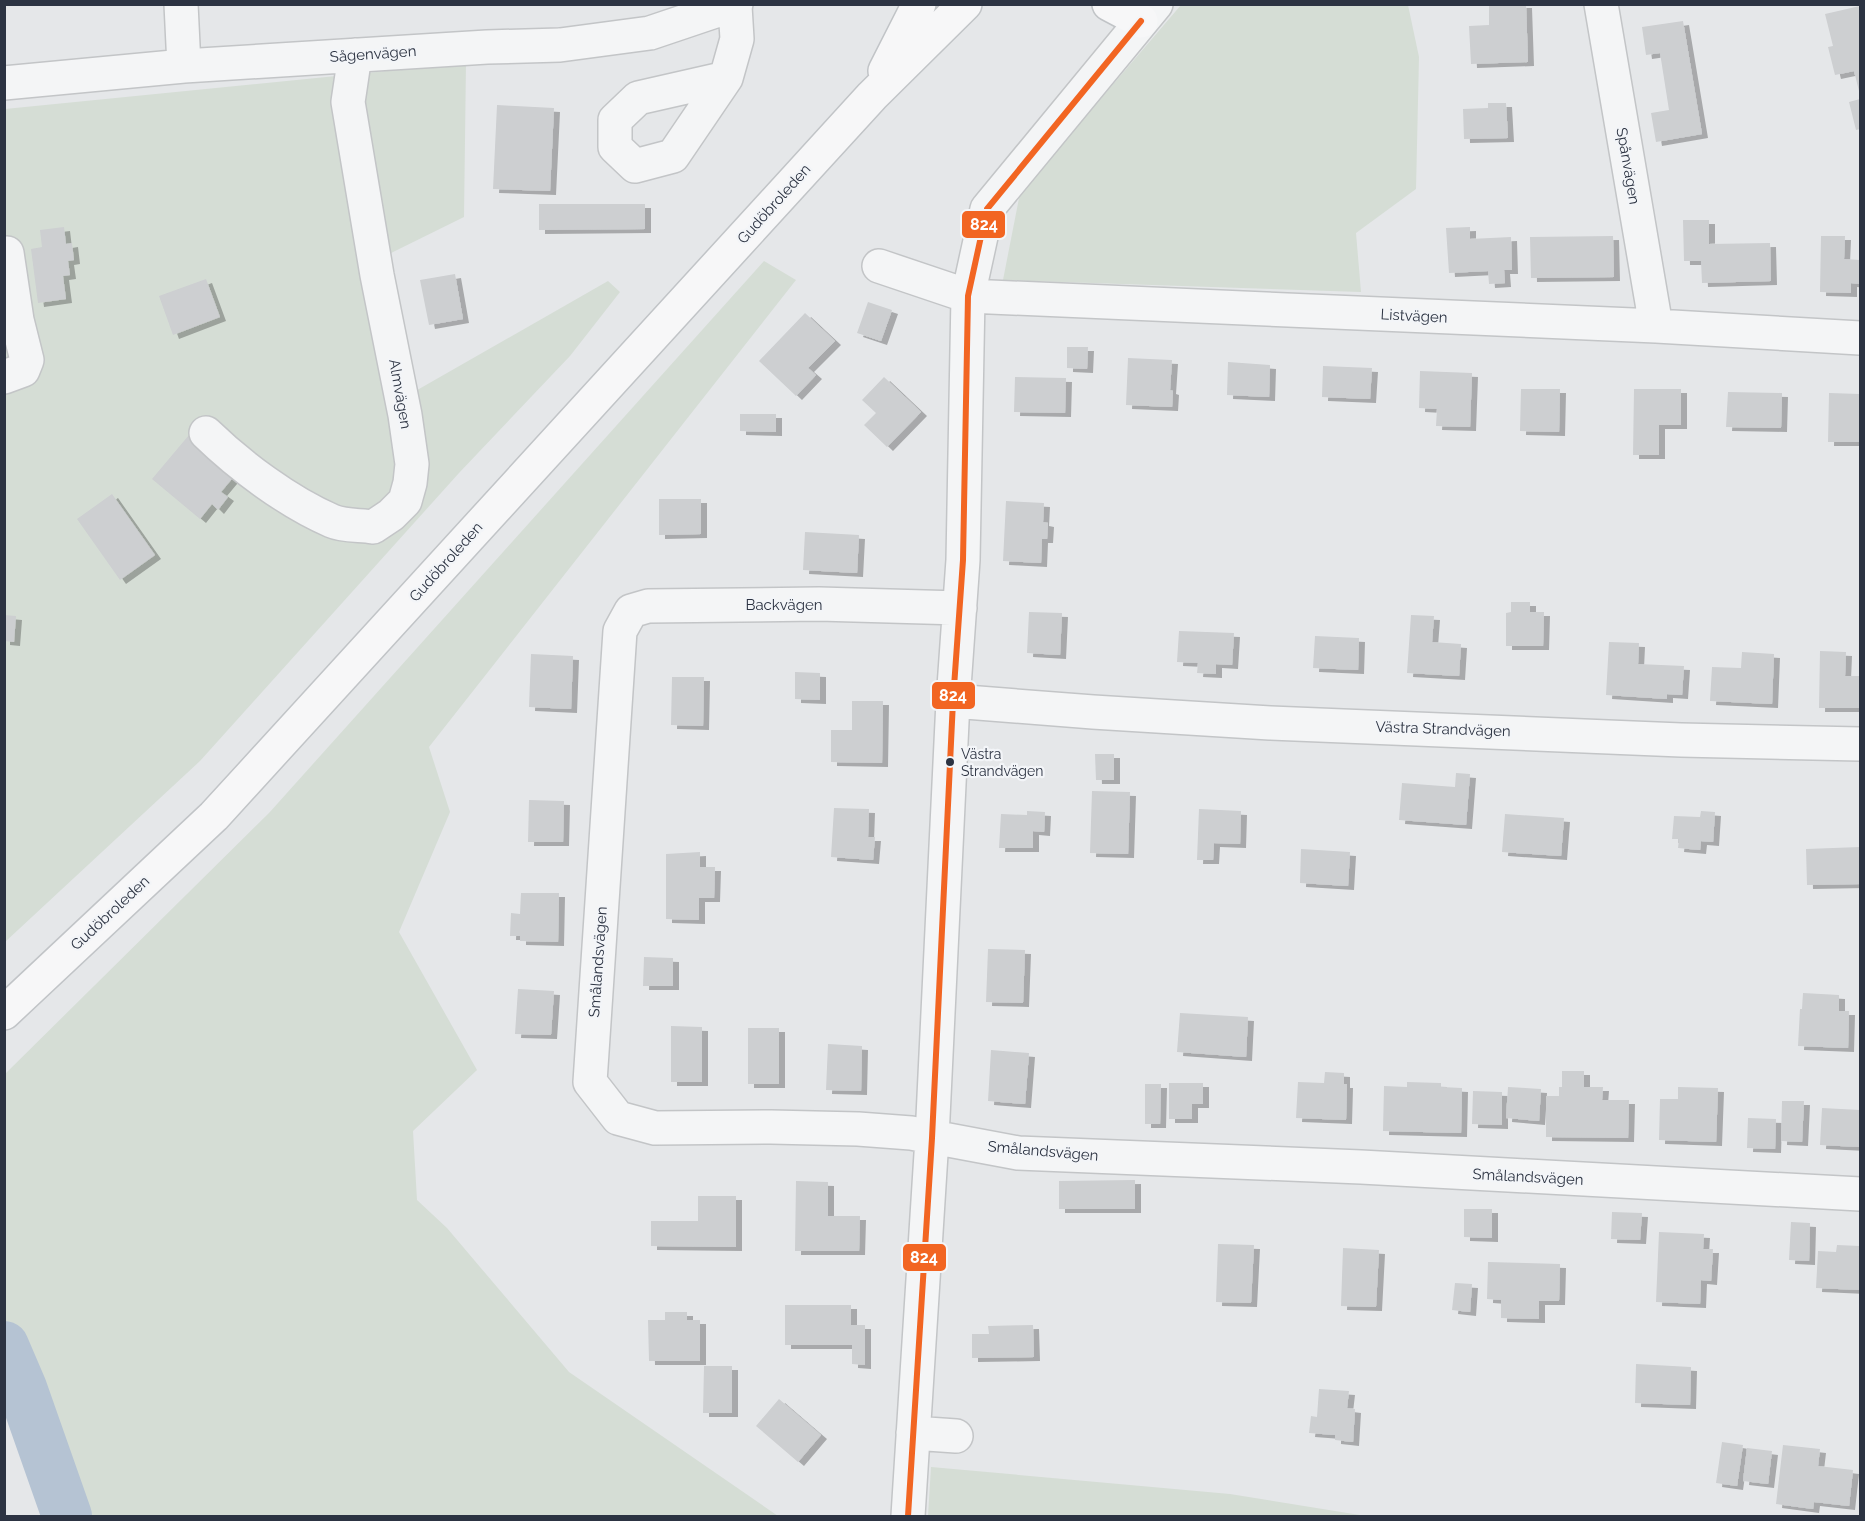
<svg xmlns="http://www.w3.org/2000/svg" width="1865" height="1521" viewBox="0 0 1865 1521" font-family="Raleway,sans-serif">
<style>
.green{fill:#d5ddd5}
.lines{fill:none;stroke-linecap:round;stroke-linejoin:round}
.river{stroke:#b5c3d3;stroke-width:50}
.building{fill:#cdcfd1;filter:url(#shadow)}
.minor-casing{stroke:#c3c5c7;stroke-width:36}
.major-casing{stroke:#c1c4c7;stroke-width:36}
.minor{stroke:#f4f5f6;stroke-width:33}
.major{stroke:#f7f7f8;stroke-width:33}
.bus-1-casing{stroke:#f3f5f8;stroke-width:10}
.bus-1{stroke:#f26522;stroke-width:6}
.bus-dot{fill:#2c3342;stroke:#f3f5f8;stroke-width:2}
.labels{text-anchor:middle;dominant-baseline:central;stroke-width:4.5;stroke-linejoin:round;paint-order:stroke}
.bus-label{font-size:14px;fill:#2c3342;stroke:#f3f5f8;text-anchor:start}
.street-label{font-size:15px;fill:#2c3342;stroke:#f3f5f8}
.line-badge{stroke:#f3f5f8;stroke-width:2}
.badge-label{font-size:16px;text-anchor:middle;font-weight:bold;fill:#fff}
</style>
<defs>
<filter id="shadow"><feDropShadow dx="6" dy="4" stdDeviation="0" flood-color="#0004"/></filter>
</defs>
<rect width="100%" height="100%" fill="#e5e7e9"/>
<path class="green" d="M 1181,5 L 1408,5 L 1419,57 L 1416,189 L 1356,233 L 1361,292 L 1003,280 L 1020,193 Z
M 466,63 L 464,217 L 387,255 L 412,393 L 608,281 L 620,292 L 570,356 L 459,473 L 200,761 L 5,942 L 5,109 Z
M 764,261 L 796,280 L 429,747 L 450,812 L 399,932 L 477,1070 L 413,1131 L 417,1200 L 447,1228 L 569,1372 L 778,1516 L 77,1516 L 5,1384 L 5,1074 L 269,813 Z
M 931,1467 L 1230,1494 L 1366,1516 L 928,1516 Z"/>
<g class="lines">
<path class="river" d="M 4,1346 L 22,1388 L 67,1516"/>
</g>
<path class="building" d="M 1489,4 L 1526,4 L 1528,62 L 1471,64 L 1469,26 L 1489,25 Z
M 1860,6 L 1860,95 L 1854,71 L 1835,75 L 1828,47 L 1833,46 L 1825,14 Z
M 1683,21 L 1702,134 L 1656,142 L 1651,113 L 1669,110 L 1660,53 L 1646,55 L 1642,27 Z
M 1860,99 L 1860,129 L 1856,130 L 1849,102 Z
M 1488,103 L 1506,103 L 1508,138 L 1464,139 L 1463,109 L 1488,108 Z
M 497,105 L 554,108 L 550,191 L 493,189 Z
M 539,204 L 645,204 L 645,229 L 539,230 Z
M 1683,220 L 1709,220 L 1709,244 L 1770,243 L 1771,281 L 1702,283 L 1701,261 L 1684,261 Z
M 64,227 L 66,244 L 72,243 L 74,260 L 68,261 L 70,275 L 63,276 L 66,299 L 38,303 L 31,249 L 42,247 L 40,230 Z
M 1470,227 L 1470,239 L 1511,237 L 1512,270 L 1504,270 L 1505,283 L 1489,284 L 1488,271 L 1449,273 L 1446,228 Z
M 1613,236 L 1614,277 L 1531,278 L 1530,237 Z
M 1821,236 L 1845,236 L 1844,259 L 1860,260 L 1860,284 L 1851,283 L 1851,293 L 1820,292 Z
M 455,274 L 463,319 L 429,325 L 420,280 Z
M 206,279 L 220,317 L 173,335 L 159,296 Z
M 868,302 L 892,310 L 881,341 L 857,333 Z
M 805,313 L 835,341 L 808,368 L 816,375 L 796,396 L 759,361 Z
M 1067,347 L 1088,347 L 1087,369 L 1067,368 Z
M 1128,358 L 1172,360 L 1170,390 L 1173,391 L 1172,407 L 1126,405 Z
M 1228,362 L 1270,365 L 1269,397 L 1227,395 Z
M 1323,366 L 1372,368 L 1370,399 L 1322,397 Z
M 1420,371 L 1472,373 L 1470,427 L 1436,426 L 1437,409 L 1419,408 Z
M 884,377 L 921,412 L 887,447 L 864,425 L 876,413 L 862,400 Z
M 1015,377 L 1066,378 L 1065,413 L 1014,412 Z
M 1521,389 L 1560,389 L 1559,432 L 1520,431 Z
M 1634,389 L 1681,389 L 1681,425 L 1659,425 L 1659,455 L 1633,455 Z
M 1728,392 L 1782,393 L 1781,428 L 1726,427 Z
M 1829,393 L 1860,394 L 1860,442 L 1828,442 Z
M 740,414 L 776,414 L 776,432 L 740,431 Z
M 189,435 L 236,474 L 221,492 L 228,497 L 218,510 L 212,504 L 200,519 L 152,479 Z
M 112,494 L 155,555 L 120,580 L 77,519 Z
M 659,499 L 701,499 L 701,534 L 659,535 Z
M 1006,501 L 1044,503 L 1043,522 L 1048,523 L 1047,539 L 1042,539 L 1041,563 L 1003,561 Z
M 805,532 L 859,535 L 857,573 L 803,570 Z
M 1511,602 L 1530,602 L 1530,612 L 1544,612 L 1543,646 L 1506,646 L 1506,613 L 1511,612 Z
M 1029,612 L 1062,613 L 1060,655 L 1027,653 Z
M 4,615 L 16,616 L 14,642 L 4,641 Z
M 1411,615 L 1434,616 L 1432,642 L 1461,644 L 1459,676 L 1407,673 Z
M 1179,631 L 1234,633 L 1232,665 L 1216,664 L 1216,674 L 1197,673 L 1198,663 L 1177,662 Z
M 1315,636 L 1359,638 L 1358,670 L 1313,668 Z
M 1609,642 L 1639,643 L 1638,664 L 1684,666 L 1682,695 L 1667,694 L 1667,699 L 1606,695 Z
M 1820,651 L 1846,652 L 1845,676 L 1860,676 L 1860,708 L 1819,708 Z
M 1742,652 L 1774,654 L 1772,704 L 1710,701 L 1712,667 L 1741,668 Z
M 531,654 L 573,656 L 571,709 L 529,707 Z
M 795,672 L 820,673 L 820,700 L 795,699 Z
M 672,677 L 704,677 L 703,726 L 671,725 Z
M 852,701 L 883,701 L 882,763 L 831,762 L 831,730 L 852,730 Z
M 1095,754 L 1114,754 L 1114,780 L 1096,780 Z
M 1456,773 L 1470,774 L 1466,825 L 1399,820 L 1402,783 L 1455,787 Z
M 1092,791 L 1130,792 L 1128,854 L 1090,853 Z
M 529,800 L 564,801 L 563,842 L 528,842 Z
M 834,808 L 869,809 L 868,837 L 875,837 L 873,860 L 831,857 Z
M 1199,809 L 1241,811 L 1240,844 L 1214,843 L 1213,860 L 1197,860 Z
M 1027,811 L 1045,812 L 1044,832 L 1033,831 L 1033,848 L 999,848 L 1001,814 L 1027,815 Z
M 1701,811 L 1715,812 L 1713,842 L 1701,841 L 1700,850 L 1678,848 L 1679,839 L 1672,839 L 1674,816 L 1700,817 Z
M 1505,814 L 1564,818 L 1561,856 L 1502,852 Z
M 1860,847 L 1860,884 L 1807,885 L 1806,849 Z
M 1301,849 L 1350,852 L 1348,886 L 1300,883 Z
M 700,852 L 700,867 L 715,867 L 714,898 L 699,898 L 699,920 L 666,919 L 666,854 Z
M 521,893 L 559,893 L 558,942 L 520,941 L 520,936 L 510,936 L 511,913 L 520,914 Z
M 988,949 L 1025,950 L 1023,1003 L 986,1002 Z
M 644,957 L 673,958 L 673,986 L 643,986 Z
M 518,989 L 554,991 L 551,1035 L 515,1034 Z
M 1803,993 L 1839,995 L 1839,1011 L 1849,1011 L 1848,1048 L 1798,1046 L 1800,1009 L 1802,1009 Z
M 1180,1013 L 1248,1017 L 1246,1057 L 1177,1052 Z
M 671,1026 L 702,1027 L 702,1082 L 671,1082 Z
M 748,1028 L 779,1028 L 779,1084 L 748,1084 Z
M 828,1044 L 862,1046 L 861,1091 L 826,1090 Z
M 991,1050 L 1029,1053 L 1025,1104 L 988,1101 Z
M 1562,1071 L 1584,1071 L 1584,1087 L 1603,1087 L 1602,1100 L 1629,1100 L 1628,1138 L 1546,1137 L 1546,1096 L 1559,1096 L 1559,1087 L 1562,1087 Z
M 1325,1072 L 1344,1073 L 1344,1084 L 1347,1084 L 1346,1120 L 1296,1118 L 1298,1082 L 1324,1083 Z
M 1407,1082 L 1441,1083 L 1441,1087 L 1462,1088 L 1461,1133 L 1383,1131 L 1384,1086 L 1407,1087 Z
M 1169,1083 L 1203,1083 L 1203,1104 L 1192,1104 L 1192,1119 L 1169,1119 Z
M 1145,1084 L 1161,1084 L 1160,1124 L 1145,1124 Z
M 1508,1087 L 1541,1089 L 1539,1121 L 1506,1118 Z
M 1678,1087 L 1718,1088 L 1716,1142 L 1659,1140 L 1660,1099 L 1678,1099 Z
M 1473,1091 L 1502,1092 L 1502,1125 L 1472,1124 Z
M 1782,1101 L 1804,1101 L 1802,1142 L 1781,1141 Z
M 1822,1108 L 1860,1110 L 1860,1147 L 1820,1145 Z
M 1748,1118 L 1776,1119 L 1775,1149 L 1747,1148 Z
M 1135,1180 L 1135,1209 L 1059,1209 L 1059,1181 Z
M 796,1181 L 828,1182 L 828,1216 L 860,1216 L 859,1251 L 795,1251 Z
M 698,1196 L 736,1196 L 736,1247 L 651,1246 L 651,1221 L 698,1221 Z
M 1464,1209 L 1492,1209 L 1492,1238 L 1464,1237 Z
M 1612,1212 L 1642,1213 L 1640,1240 L 1611,1239 Z
M 1791,1222 L 1810,1223 L 1809,1261 L 1789,1260 Z
M 1659,1232 L 1704,1234 L 1703,1249 L 1713,1249 L 1711,1281 L 1701,1280 L 1700,1304 L 1656,1302 Z
M 1218,1244 L 1254,1245 L 1251,1303 L 1216,1302 Z
M 1837,1245 L 1860,1246 L 1860,1290 L 1816,1288 L 1818,1251 L 1836,1252 Z
M 1343,1248 L 1379,1250 L 1376,1307 L 1341,1306 Z
M 1488,1262 L 1560,1264 L 1559,1301 L 1539,1301 L 1539,1319 L 1501,1318 L 1501,1300 L 1487,1299 Z
M 1455,1283 L 1472,1284 L 1470,1312 L 1452,1310 Z
M 785,1305 L 851,1305 L 851,1325 L 865,1325 L 865,1365 L 852,1364 L 852,1345 L 785,1345 Z
M 665,1312 L 687,1312 L 687,1320 L 700,1320 L 700,1361 L 649,1361 L 648,1320 L 665,1320 Z
M 1033,1325 L 1034,1357 L 972,1358 L 972,1334 L 989,1334 L 988,1326 Z
M 1636,1364 L 1691,1367 L 1690,1405 L 1635,1403 Z
M 704,1366 L 732,1366 L 732,1413 L 703,1413 Z
M 1319,1389 L 1349,1391 L 1347,1408 L 1355,1409 L 1353,1442 L 1335,1440 L 1335,1435 L 1309,1433 L 1311,1416 L 1317,1417 Z
M 779,1399 L 821,1435 L 798,1462 L 756,1426 Z
M 1722,1442 L 1743,1445 L 1737,1486 L 1716,1483 Z
M 1783,1445 L 1820,1449 L 1818,1466 L 1853,1470 L 1849,1506 L 1814,1502 L 1813,1509 L 1776,1504 Z
M 1747,1448 L 1772,1451 L 1768,1484 L 1743,1481 Z"/>
<g class="lines">
<defs>
<path id="minor" d="M 181,4 L 184,66
M 1601,4 L 1656,326
M 726,78 L 638,98 L 615,120 L 615,147 L 635,166 L 673,156 L 726,78 L 737,39 L 735,6
M 4,83 L 184,66 L 487,47 L 560,45 L 650,33 L 736,4
M 879,266 L 968,296 L 1656,326 L 1860,338
M 4,377 L 23,370 L 27,360 L 17,320 L 7,253
M 206,433 C 240,466 288,502 332,521 C 343,526 360,525 373,527 L 391,515 L 405,501 L 410,483 L 412,464 L 405,415 L 377,275 L 348,102 L 355,55
M 960,608 L 819,604 L 648,606 L 631,611 L 620,631 L 590,1082 L 618,1118 L 655,1128 L 771,1127 L 858,1129 L 911,1133 L 1018,1153 L 1361,1167 L 1860,1194
M 953,701 L 1093,712 L 1270,723 L 1681,740 L 1860,744
M 913,1433 L 956,1436
M 908,1516 L 932,1138 L 953,701 L 963,560 L 968,296 L 987,209 L 1156,4"/>
<path id="major" d="M 1109,4 L 1141,21
M 885,71 L 919,4
M 4,1013 L 214,816 L 872,96 L 965,4"/>
</defs>
<use href="#minor" class="minor-casing"/>
<use href="#major" class="major-casing"/>
<use href="#minor" class="minor"/>
<use href="#major" class="major"/>
<defs>
<path id="bus-1" d="M 908,1516 L 932,1138 L 953,701 L 963,560 L 968,296 L 987,209 L 1141,21"/>
</defs>
<use href="#bus-1" class="bus-1-casing"/>
<use href="#bus-1" class="bus-1"/>
</g>
<circle class="bus-dot" cx="950" cy="762" r="5"/>
<g class="labels">
<g class="bus-label">
<text x="961" y="754">Västra<tspan x="961" dy="17">Strandvägen</tspan></text>
</g>
<g class="street-label">
<text transform="translate(373 54) rotate(-4)">Sågenvägen</text>
<text transform="translate(1628 166) rotate(80)">Spånvägen</text>
<text transform="translate(774 204) rotate(-48)">Gudöbroleden</text>
<text transform="translate(1414 316) rotate(3)">Listvägen</text>
<text transform="translate(400 394) rotate(80)">Almvägen</text>
<text transform="translate(446 562) rotate(-48)">Gudöbroleden</text>
<text x="784" y="605">Backvägen</text>
<text transform="translate(1443 729) rotate(2)">Västra Strandvägen</text>
<text transform="translate(110 913) rotate(-43)">Gudöbroleden</text>
<text transform="translate(598 962) rotate(-86)">Smålandsvägen</text>
<text transform="translate(1043 1151) rotate(5)">Smålandsvägen</text>
<text transform="translate(1528 1177) rotate(3)">Smålandsvägen</text>
</g>
</g>
<g class="line-badge">
<rect x="961" y="210" width="45" height="29" rx="6" fill="#f26522"/>
<rect x="931" y="681" width="45" height="29" rx="6" fill="#f26522"/>
<rect x="902" y="1243" width="45" height="29" rx="6" fill="#f26522"/>
</g>
<g class="badge-label">
<text x="984" y="230">824</text>
<text x="953" y="701">824</text>
<text x="924" y="1263">824</text>
</g>
<rect width="1865" height="1521" fill="none" stroke="#2c3342" stroke-width="12"/>
</svg>
